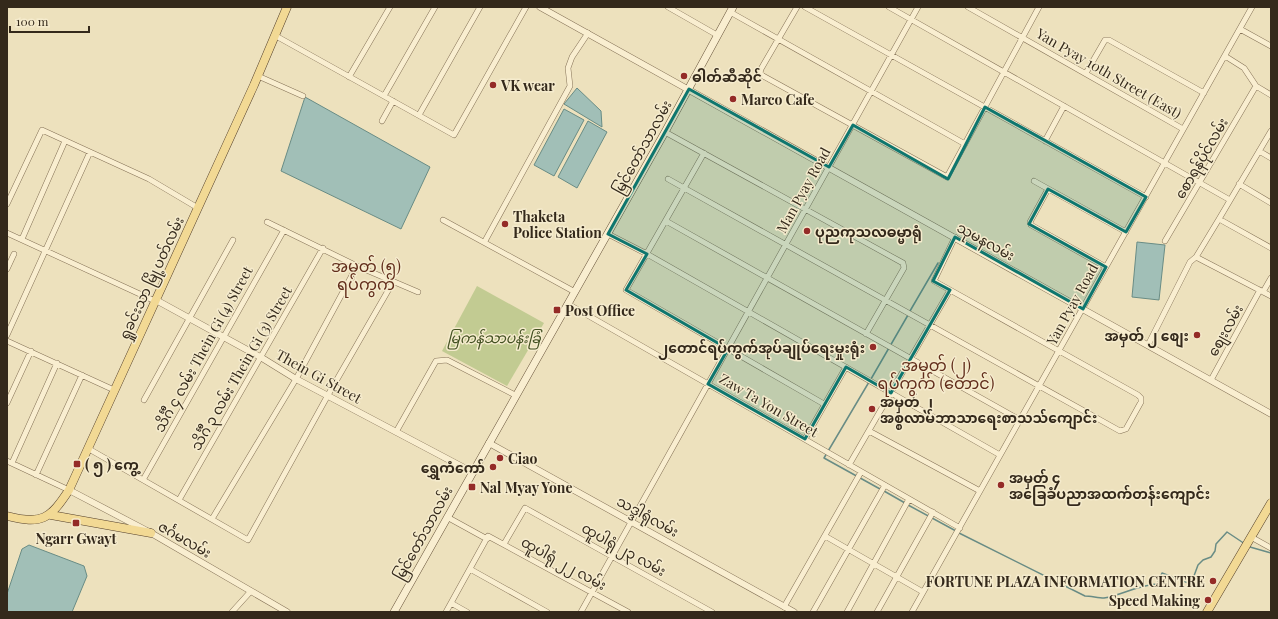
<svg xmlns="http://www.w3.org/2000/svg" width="1278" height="619" viewBox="0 0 1278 619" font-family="'Playfair Display','Noto Sans Myanmar',serif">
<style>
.green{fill:#c2cb92}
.water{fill:#a1bfb7;stroke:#698c85}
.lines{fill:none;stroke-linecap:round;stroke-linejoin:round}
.stream{stroke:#698c85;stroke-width:1.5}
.minor-casing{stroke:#857257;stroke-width:6}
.tertiary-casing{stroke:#857257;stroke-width:7}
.secondary-casing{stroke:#67533a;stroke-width:8}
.primary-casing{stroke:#533f2b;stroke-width:9}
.minor{stroke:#f9eed0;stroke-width:5}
.tertiary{stroke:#f9eed0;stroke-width:6}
.secondary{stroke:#f9eed0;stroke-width:7}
.primary{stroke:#f2d994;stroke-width:8}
.marked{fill:#0f766e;fill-opacity:0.2;stroke:#0f766e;stroke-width:3;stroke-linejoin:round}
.poi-dot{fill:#942b27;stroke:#f5ebcd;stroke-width:1.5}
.labels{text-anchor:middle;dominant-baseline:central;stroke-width:3;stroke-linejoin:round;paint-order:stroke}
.street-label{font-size:14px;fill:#34291b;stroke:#f5ebcd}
.poi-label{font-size:14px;font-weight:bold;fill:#34291b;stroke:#f5ebcd;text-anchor:start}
.park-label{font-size:14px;font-style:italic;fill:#435122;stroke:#f5ebcd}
.quarter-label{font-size:16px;fill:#612d1b;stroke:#f5ebcd}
</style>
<rect width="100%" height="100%" fill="#ede1bd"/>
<path class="green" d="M 477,286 L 544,323 L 507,386 L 442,351 Z"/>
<path class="water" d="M 577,88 L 601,111 L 602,127 L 564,104 Z
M 305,97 L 430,167 L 401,229 L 281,171 Z
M 564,109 L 584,120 L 554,176 L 534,165 Z
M 588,121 L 607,132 L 577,188 L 558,177 Z
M 1137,242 L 1165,245 L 1159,300 L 1132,297 Z
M 29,545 L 84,566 L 87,576 L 72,612 L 7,612 L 7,594 L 22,549 Z"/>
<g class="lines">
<path class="stream" d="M 910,311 L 938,263
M 871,379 L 908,315
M 869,382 L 824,458 L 880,489
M 884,491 L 905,503
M 908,505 L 956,531
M 959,533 L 1085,596 C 1091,596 1098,598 1104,598 C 1122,595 1138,585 1157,584 L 1162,573 L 1191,584 L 1198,565 L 1203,560 L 1211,557 L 1215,551 L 1216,544 L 1227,532 L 1245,544
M 1250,547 L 1271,553"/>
<defs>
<path id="minor" d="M 668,7 L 717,35
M 797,7 L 761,69 L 760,73 L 763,76 L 947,177 L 1039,7
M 805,7 L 1146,197
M 889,7 L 1230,200
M 968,7 L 1183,129
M 730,12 L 965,144
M 1240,29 L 1271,46
M 276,36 L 454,135 L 526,7
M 1225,56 L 1244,68 L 1256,86 L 1271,95
M 1086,73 L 1105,40 L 1109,40 L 1204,93
M 258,76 L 303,96
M 349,77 L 390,7
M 384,96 L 435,7
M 419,115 L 480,7
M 382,121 L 393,101
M 665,132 L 903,263 L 904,268 L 866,334
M 1045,141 L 1064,106
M 1259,151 L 1271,158
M 704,153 L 626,290 L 824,404
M 668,179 L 1120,431 L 1126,429 L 1141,402 L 1141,398 L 1138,395 L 934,281 L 955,237
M 1034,181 L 1126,232
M 1239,184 L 1271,203
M 1048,189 L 1030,222 L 1031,225 L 1106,267
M 7,204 L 42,130 L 149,179 L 198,208
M 1219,219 L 1271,248
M 443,220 L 575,292
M 666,221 L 1020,420
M 267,222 L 357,266 L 418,292
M 7,233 L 155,301
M 608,234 L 647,254 L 1000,455
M 22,239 L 65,141
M 485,241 L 570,86 L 568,68 L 572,57 L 588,33
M 1165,241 L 1256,86
M 1196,257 L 1271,296
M 7,269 L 14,254
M 1263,292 L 1271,278
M 568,304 L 960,528
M 7,335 L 90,152
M 7,341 L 114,390
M 1148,345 L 1190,262 L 1196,257 L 1219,219 L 1271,131
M 1211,380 L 1260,290
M 144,400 L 233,240
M 7,403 L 31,351
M 869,431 L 980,491
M 396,432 L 436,361 L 447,360 L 515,395
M 805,439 L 846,367
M 89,449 L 248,540 L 328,395 L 393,282
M 7,461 L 69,490
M 12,463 L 57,363
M 849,465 L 950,290
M 36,475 L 82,375
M 143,480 L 284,230
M 179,500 L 323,248
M 447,517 L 487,539
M 212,519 L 296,379 L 357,266
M 825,536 L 923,592
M 1251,537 L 1271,548
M 504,544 L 525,508 L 712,612
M 470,569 L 547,612
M 451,603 L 467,612
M 784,607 L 861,472
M 232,612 L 251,591
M 446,612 L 488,536 L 628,612
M 581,612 L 918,7
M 813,612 L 885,485
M 847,612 L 909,499
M 877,612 L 933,512
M 912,612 L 1252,7"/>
<path id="tertiary" d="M 540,7 L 1271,414
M 156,300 L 262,358 L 296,379 L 472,472
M 489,443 L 794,612
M 69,490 L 151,533 L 287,612"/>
<path id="secondary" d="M 394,612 L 665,132 L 733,7"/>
<path id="primary" d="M 51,515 L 151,533
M 7,516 C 42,525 50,519 69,490 L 254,85 L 287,7
M 1207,612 L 1271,503"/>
</defs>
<use href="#minor" class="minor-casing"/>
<use href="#tertiary" class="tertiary-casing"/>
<use href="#secondary" class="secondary-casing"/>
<use href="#primary" class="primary-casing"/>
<use href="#minor" class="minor"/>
<use href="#tertiary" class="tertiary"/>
<use href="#secondary" class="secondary"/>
<use href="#primary" class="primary"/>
</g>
<path class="marked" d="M 689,89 L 829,167 L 853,125 L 948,179 L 985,107 L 1146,197 L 1126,232 L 1048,189 L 1029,224 L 1106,267 L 1083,309 L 955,237 L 933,281 L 950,290 L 891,393 L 846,367 L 805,439 L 708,384 L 728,349 L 626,290 L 647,254 L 608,234 Z"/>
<g class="poi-dot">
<circle cx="684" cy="76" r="4"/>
<circle cx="493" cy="85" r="4"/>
<circle cx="733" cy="99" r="4"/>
<circle cx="505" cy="224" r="4"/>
<circle cx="807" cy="231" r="4"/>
<rect x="553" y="306" width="8" height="8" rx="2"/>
<circle cx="1197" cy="335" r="4"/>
<circle cx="873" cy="347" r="4"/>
<circle cx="872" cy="409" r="4"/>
<circle cx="500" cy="458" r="4"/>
<rect x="73" y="460" width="8" height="8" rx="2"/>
<circle cx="493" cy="467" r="4"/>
<circle cx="1001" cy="485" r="4"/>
<rect x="468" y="483" width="8" height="8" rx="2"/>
<rect x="72" y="519" width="8" height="8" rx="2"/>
<circle cx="1213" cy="581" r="4"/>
<circle cx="1208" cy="600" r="4"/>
</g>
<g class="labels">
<g class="street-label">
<text transform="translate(1109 73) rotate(30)">Yan Pyay 10th Street (East)</text>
<text transform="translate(642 147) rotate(-61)">မြင်တော်သာလမ်း</text>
<text transform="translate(1201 158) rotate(-60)">စောရန်ပိုင်လမ်း</text>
<text transform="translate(803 190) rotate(-61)">Man Pyay Road</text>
<text transform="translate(986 241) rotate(29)">သုမနလမ်း</text>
<text transform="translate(151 278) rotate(-65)">ရှုခင်းသာ မြို့ပတ်လမ်း</text>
<text transform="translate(1072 304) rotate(-61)">Yan Pyay Road</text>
<text transform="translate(1225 330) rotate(-61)">စျေးလမ်း</text>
<text transform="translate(203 349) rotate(-61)">သိင်္ဂီ ၄ လမ်း Thein Gi (4) Street</text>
<text transform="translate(241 368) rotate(-60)">သိင်္ဂီ ၃ လမ်း Thein Gi (3) Street</text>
<text transform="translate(319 376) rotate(29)">Thein Gi Street</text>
<text transform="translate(769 405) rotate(30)">Zaw Ta Yon Street</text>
<text transform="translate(648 516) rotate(29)">သဒ္ဒါရုံလမ်း</text>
<text transform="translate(423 533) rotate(-61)">မြင်တော်သာလမ်း</text>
<text transform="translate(185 539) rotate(30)">ဇင်္ဂမလမ်း</text>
<text transform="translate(624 549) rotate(29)">ထူပါရုံ ၂၃ လမ်း</text>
<text transform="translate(564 563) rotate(29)">ထူပါရုံ ၂၂ လမ်း</text>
</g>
<g class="poi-label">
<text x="692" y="76">ဓါတ်ဆီဆိုင်</text>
<text x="501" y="85">VK wear</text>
<text x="741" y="99">Marco Cafe</text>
<text x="513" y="216">Thaketa<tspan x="513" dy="16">Police Station</tspan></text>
<text x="815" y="231">ပုညကုသလဓမ္မာရုံ</text>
<text x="565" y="310">Post Office</text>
<text x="1189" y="335" text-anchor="end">အမှတ် ၂ စျေး</text>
<text x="865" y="347" text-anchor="end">၂တောင်ရပ်ကွက်အုပ်ချုပ်ရေးမှုးရုံး</text>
<text x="880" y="401">အမှတ် ၂<tspan x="880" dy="16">အစ္စလာမ်ဘာသာရေးစာသသ်ကျောင်း</tspan></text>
<text x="508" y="458">Ciao</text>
<text x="85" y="464">( ၅ ) ကွေ့</text>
<text x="485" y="467" text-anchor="end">ရွှေကံကော်</text>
<text x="1009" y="477">အမှတ် ၄<tspan x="1009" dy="16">အခြေခံပညာအထက်တန်းကျောင်း</tspan></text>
<text x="480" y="487">Nal Myay Yone</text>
<text x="76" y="538" text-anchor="middle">Ngarr Gwayt</text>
<text x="1205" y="581" text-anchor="end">FORTUNE PLAZA INFORMATION CENTRE</text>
<text x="1200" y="600" text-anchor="end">Speed Making</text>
</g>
<g class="park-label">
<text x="494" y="337">မြကန်သာပန်းခြံ</text>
</g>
<g class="quarter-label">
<text x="366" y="265">အမှတ် (၅)<tspan x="366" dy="18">ရပ်ကွက်</tspan></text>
<text x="936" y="364">အမှတ် (၂)<tspan x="936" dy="18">ရပ်ကွက် (တောင်)</tspan></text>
</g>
</g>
<rect width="1278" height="619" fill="none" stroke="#34291b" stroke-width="16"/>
<path d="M10 26v6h79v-6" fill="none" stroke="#34291b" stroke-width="2"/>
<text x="16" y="26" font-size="12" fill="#34291b" stroke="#f5ebcd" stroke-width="3" paint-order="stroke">100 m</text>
</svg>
